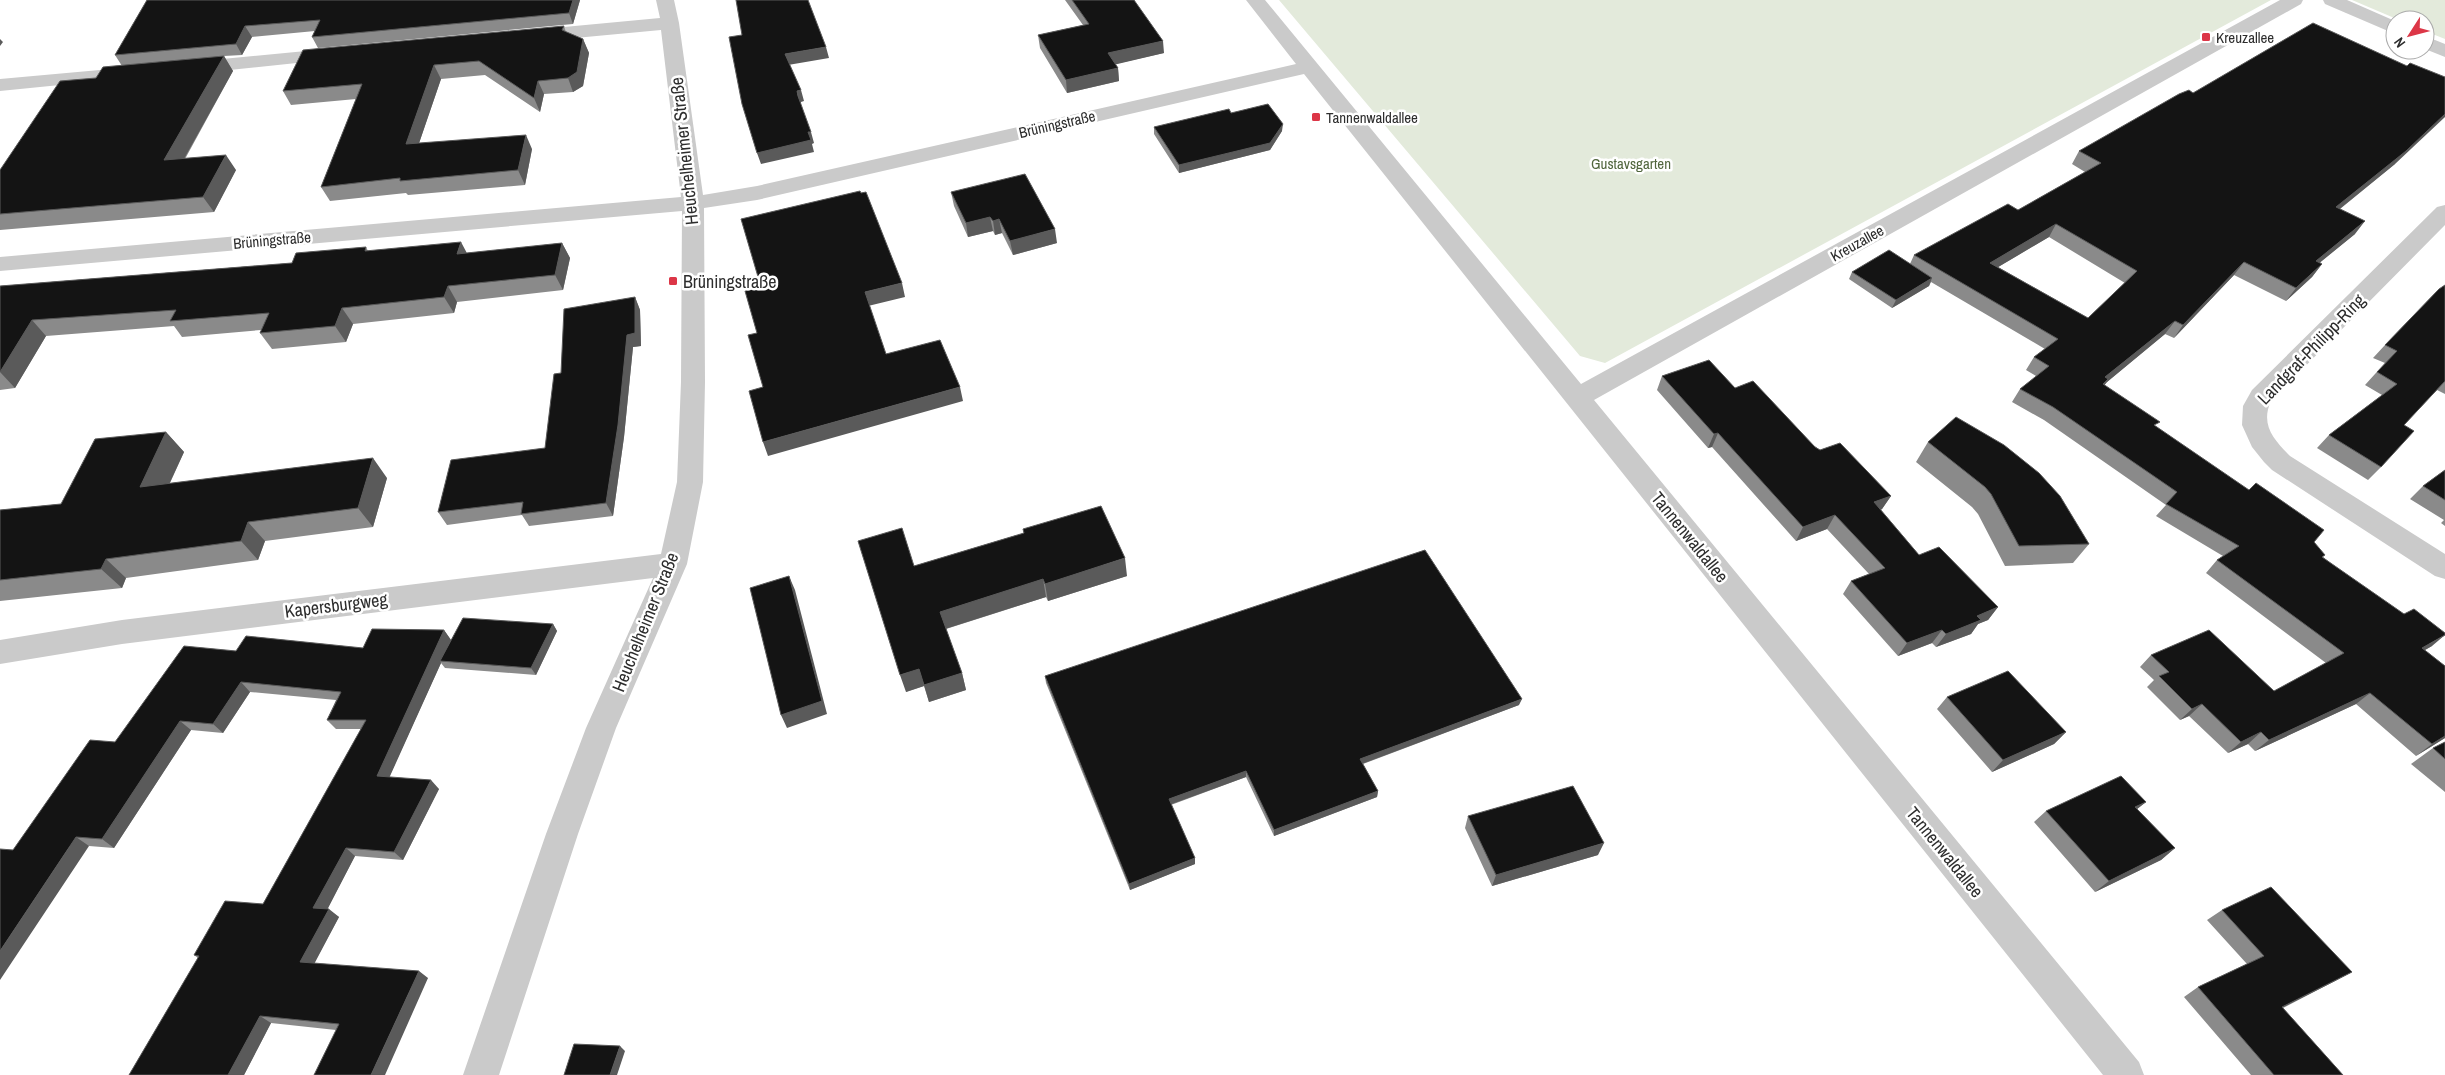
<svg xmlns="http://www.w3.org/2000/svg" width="2445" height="1075" viewBox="0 0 2445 1075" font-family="'Archivo Narrow',sans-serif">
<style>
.green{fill:#e3eadb}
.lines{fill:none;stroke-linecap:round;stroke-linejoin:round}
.street{fill:#cacaca;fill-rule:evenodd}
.wall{fill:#8a8a8a;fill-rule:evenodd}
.shaded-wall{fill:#5a5a5a}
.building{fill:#141414;stroke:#5a5a5a;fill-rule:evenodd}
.poi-dot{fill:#dc3647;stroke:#fff;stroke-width:2}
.labels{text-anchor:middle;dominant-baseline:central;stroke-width:5;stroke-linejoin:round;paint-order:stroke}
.far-poi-label{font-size:15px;fill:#2d2d2d;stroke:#fff;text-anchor:start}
.far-street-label{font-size:15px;fill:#2d2d2d;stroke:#fff}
.far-park-label{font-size:15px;fill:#51663d;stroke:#fff}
.street-label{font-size:18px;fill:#2d2d2d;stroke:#fff}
.poi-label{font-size:18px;fill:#2d2d2d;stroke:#fff;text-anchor:start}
</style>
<rect width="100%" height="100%" fill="#fff"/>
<path class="green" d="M 1279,0 L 2271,0 L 1605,363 L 1580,356 Z
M 2352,0 L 2445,0 L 2445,39 L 2425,31 L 2425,20 L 2399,20 Z"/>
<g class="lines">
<path class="street" d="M 656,0 L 674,0 L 679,23 L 703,195 L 757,186 L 1296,64 L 1246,0 L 1265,0 L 1581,384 L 2280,0 L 2303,0 L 2301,4 L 1594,400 L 2139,1062 L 2144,1075 L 2103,1075 L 1304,74 L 757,200 L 704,208 L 705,382 L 703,482 L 687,564 L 616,728 L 578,834 L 499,1075 L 463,1075 L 546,834 L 586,728 L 653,578 L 122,644 L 0,664 L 0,640 L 122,620 L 661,554 L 677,482 L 681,382 L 682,211 L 0,271 L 0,257 L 681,197 L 661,30 L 532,42 L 525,40 L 522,36 L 525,32 L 532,30 L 660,18 Z
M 2323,0 L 2347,0 L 2395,21 L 2395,34 L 2325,4 Z
M 2425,36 L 2445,44 L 2445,57 L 2425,49 Z
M 337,48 L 344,50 L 347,54 L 344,58 L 191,74 L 184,72 L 181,68 L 184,64 L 191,62 Z
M 133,67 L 140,69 L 143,73 L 140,77 L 0,91 L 0,79 Z
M 2445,205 L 2445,225 L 2271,401 C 2260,425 2274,440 2290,456 L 2445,554 L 2445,579 L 2435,576 L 2272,470 L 2264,462 L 2252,447 L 2242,425 L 2243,406 L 2252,390 L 2437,207 Z"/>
</g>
<path class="wall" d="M 147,0 L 580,0 L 573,24 L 318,48 L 312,37 L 315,31 L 252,37 L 242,55 L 224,56 L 233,71 L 185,159 L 236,170 L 214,212 L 0,230 L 0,170 L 96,78 L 122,66 L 115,55 Z
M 1065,0 L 1134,0 L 1164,53 L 1115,64 L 1118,68 L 1119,81 L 1067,93 L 1040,48 L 1038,35 L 1083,25 Z
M 564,26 L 566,32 L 583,39 L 589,53 L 583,86 L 573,92 L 544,94 L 540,112 L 485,75 L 441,79 L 419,143 L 532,149 L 525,185 L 408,195 L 406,193 L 330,201 L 321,187 L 356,99 L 291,105 L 283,91 Z
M 2193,93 L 2395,164 L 2340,209 L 2355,234 L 2320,262 L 2322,264 L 2312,277 L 2286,301 L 2234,275 L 2174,338 L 2165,334 L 2107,382 L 2104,385 L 2156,427 L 2314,542 L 2323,557 L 2432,646 L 2425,650 L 2445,666 L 2445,738 L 2416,756 L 2356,704 L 2255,751 L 2248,744 L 2228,753 L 2189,716 L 2180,720 L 2147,687 L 2154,680 L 2140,667 L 2151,655 L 2274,691 L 2326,663 L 2206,573 L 2217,560 L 2223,556 L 2156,516 L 2166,505 L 2044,420 L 2012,402 L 2020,389 L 2036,376 L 2026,370 L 2034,357 L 2045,349 L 1931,282 L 1929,286 L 1892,308 L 1849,279 L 1852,272 L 1910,264 L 1914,255 L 2018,210 L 2085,172 L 2072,164 L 2079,151 ZM 2049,237 L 2125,283 L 2088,318 L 1998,267 Z
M 1231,113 L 1282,131 L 1270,150 L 1179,173 L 1154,134 L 1154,127 Z
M 951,192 L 1057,243 L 1013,255 L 1002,233 L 995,235 L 993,231 L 968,237 L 954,206 Z
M 562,243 L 570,258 L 563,290 L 457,302 L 454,313 L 353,324 L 346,342 L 272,349 L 260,333 L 261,330 L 182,337 L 174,326 L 46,336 L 15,388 L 0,390 L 0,286 L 292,263 L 366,247 L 368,251 L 467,253 Z
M 2445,285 L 2445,394 L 2437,390 L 2404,425 L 2381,467 L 2368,480 L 2317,448 L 2329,435 L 2382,395 L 2365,385 L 2385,363 L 2373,358 L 2385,345 Z
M 635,297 L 640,310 L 641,346 L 633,347 L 624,437 L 613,516 L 529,526 L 522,515 L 447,525 L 438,512 L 545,448 L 561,373 Z
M 1662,376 L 1735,388 L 1820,450 L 1891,496 L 1882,509 L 1881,510 L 1919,555 L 1998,607 L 1988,620 L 1978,624 L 1971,634 L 1936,647 L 1932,643 L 1898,656 L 1843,594 L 1851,581 L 1869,574 L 1827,529 L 1796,541 L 1712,447 L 1708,448 L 1657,390 Z
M 166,432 L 184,452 L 170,483 L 387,478 L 373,527 L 265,541 L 258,560 L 126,578 L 122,588 L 0,601 L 0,510 L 61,504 Z
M 1928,442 L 2089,544 L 2073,563 L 2005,566 L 1978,514 L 1972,507 L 1916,462 Z
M 2445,470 L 2445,526 L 2441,523 L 2444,520 L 2410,499 L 2423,486 Z
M 1023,529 L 1127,576 L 1048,601 L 1046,597 L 946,629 L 962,673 L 966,690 L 929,702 L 924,686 L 906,692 L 914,566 L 1024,533 Z
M 553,624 L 557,631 L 536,675 L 445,668 L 441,663 L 389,777 L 439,789 L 403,860 L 355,856 L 327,909 L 339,917 L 314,963 L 428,978 L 336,1030 L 271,1023 L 244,1075 L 129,1075 L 198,958 L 194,955 L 263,904 L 361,729 L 336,729 L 327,720 L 336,700 L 250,692 L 223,733 L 191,730 L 114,848 L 89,846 L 13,850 L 115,742 L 236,651 L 363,648 L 444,630 L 451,640 Z
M 1045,676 L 1519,705 L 1363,764 L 1378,791 L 1377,797 L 1274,836 L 1246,777 L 1171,805 L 1195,864 L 1130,890 L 1046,683 Z
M 1947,697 L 2066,732 L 2054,744 L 1992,772 L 1937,709 Z
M 2445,742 L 2445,792 L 2411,764 L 2433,748 Z
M 2146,802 L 2137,809 L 2175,848 L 2161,860 L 2095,892 L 2034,822 L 2046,811 Z
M 1468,816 L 1598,855 L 1492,886 L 1465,828 Z
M 2222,910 L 2352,972 L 2335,981 L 2283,1008 L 2343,1075 L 2251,1075 L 2184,997 L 2198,987 L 2247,964 L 2207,920 Z"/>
<path class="shaded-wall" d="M 573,0 L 580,0 L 573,24 L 569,13 Z
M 245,26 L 252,37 L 242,55 L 236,44 Z
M 0,39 L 3,42 L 0,46 Z
M 583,39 L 589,53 L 583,86 L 573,92 L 568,78 Z
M 1163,41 L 1164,53 L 1109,66 L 1108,53 Z
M 826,47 L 829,58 L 788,65 L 785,54 Z
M 224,56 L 233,71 L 175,175 L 164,160 Z
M 434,65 L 441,79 L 414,158 L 406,144 Z
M 1118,68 L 1119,81 L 1067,93 L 1066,80 Z
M 538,81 L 544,94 L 540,112 L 534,98 Z
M 801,90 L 804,101 L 801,102 L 801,107 L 798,96 L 797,91 Z
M 2445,114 L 2445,117 L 2395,164 L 2326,220 L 2336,207 Z
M 1283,124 L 1282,131 L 1270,150 L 1179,173 L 1179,165 Z
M 808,132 L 811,132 L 814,143 L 812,144 L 814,152 L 761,164 L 757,153 Z
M 526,135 L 532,149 L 525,185 L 518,170 Z
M 226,155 L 236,170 L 214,212 L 203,197 Z
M 990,217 L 993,231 L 968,237 L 966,223 Z
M 999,219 L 1002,233 L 995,235 L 993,221 Z
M 2365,221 L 2355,234 L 2306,274 L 2316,261 Z
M 2056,224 L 2049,237 L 1983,276 L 1990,263 Z
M 1055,229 L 1057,243 L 1013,255 L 1010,241 Z
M 461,242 L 469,257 L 457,254 Z
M 562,243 L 570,258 L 563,290 L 555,275 Z
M 2244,262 L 2234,275 L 2174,338 L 2183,325 Z
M 2322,264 L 2312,277 L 2286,301 L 2296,288 Z
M 1932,278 L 1929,286 L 1892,308 L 1896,300 Z
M 902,283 L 905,297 L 868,306 L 865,292 Z
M 448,286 L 457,302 L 454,313 L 444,297 Z
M 635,297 L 640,310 L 641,346 L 633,347 L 624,437 L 613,516 L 606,503 L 627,335 Z
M 342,308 L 353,324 L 346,342 L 335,326 Z
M 32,320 L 46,336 L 15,388 L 0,372 Z
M 2175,321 L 2165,334 L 2107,382 L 2099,392 L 2105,377 Z
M 960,387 L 963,401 L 768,456 L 763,442 Z
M 166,432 L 184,452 L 159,506 L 140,487 Z
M 1718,433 L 1712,447 L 1708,448 L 1714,434 Z
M 373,458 L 387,478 L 373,527 L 358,508 Z
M 1891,496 L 1882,509 L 1866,515 L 1874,502 Z
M 1835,515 L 1827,529 L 1796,541 L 1803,527 Z
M 248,522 L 265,541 L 258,560 L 241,541 Z
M 1125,558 L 1127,576 L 1048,601 L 1045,584 Z
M 106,559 L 126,578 L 122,588 L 101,569 Z
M 789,576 L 795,590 L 827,714 L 787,728 L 781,715 Z
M 1043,579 L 1046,597 L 945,629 L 940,612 Z
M 1998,607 L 1988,620 L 1978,624 L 1971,634 L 1936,647 L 1946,634 L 1977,616 Z
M 553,624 L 557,631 L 536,675 L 531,668 Z
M 444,630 L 451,640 L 440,661 L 441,663 L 386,785 L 377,776 Z
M 1942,630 L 1932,643 L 1898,656 L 1907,643 Z
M 2445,635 L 2432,646 L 2407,660 L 2422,648 Z
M 919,669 L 924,686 L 906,692 L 900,675 Z
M 962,673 L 966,690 L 929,702 L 924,685 Z
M 241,682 L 250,692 L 223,733 L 213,724 Z
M 2370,693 L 2356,704 L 2255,751 L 2269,740 Z
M 1522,699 L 1519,705 L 1359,765 L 1360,759 Z
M 2202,704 L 2189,716 L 2180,720 L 2192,709 Z
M 180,721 L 191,730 L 114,848 L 102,839 Z
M 2066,732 L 2054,744 L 1992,772 L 2003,760 Z
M 2261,732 L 2248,744 L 2228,753 L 2241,742 Z
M 2445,736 L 2445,738 L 2416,756 L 2432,744 Z
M 1246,771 L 1246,777 L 1169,805 L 1169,799 Z
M 431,780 L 439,789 L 403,860 L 394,852 Z
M 1378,791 L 1377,797 L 1274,836 L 1274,830 Z
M 2146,802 L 2132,813 L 2135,807 Z
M 76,837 L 89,846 L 0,980 L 0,951 Z
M 1604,843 L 1598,855 L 1492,886 L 1496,875 Z
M 346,848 L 355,856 L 324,916 L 313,908 Z
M 2175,848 L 2161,860 L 2095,892 L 2109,881 Z
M 1195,858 L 1195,864 L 1130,890 L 1129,884 Z
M 329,909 L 339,917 L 311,970 L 300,962 Z
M 419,971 L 428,978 L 385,1075 L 371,1075 Z
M 2352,972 L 2335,981 L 2266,1016 L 2282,1007 Z
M 260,1016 L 271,1023 L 244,1075 L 228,1075 Z
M 620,1046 L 625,1051 L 617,1075 L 610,1075 Z"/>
<path class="building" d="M 147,0 L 573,0 L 569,13 L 312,37 L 320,20 L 245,26 L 236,44 L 115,55 Z
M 736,0 L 808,0 L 826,47 L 785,54 L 801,90 L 797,91 L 798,96 L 811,132 L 808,132 L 811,140 L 757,153 L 742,104 L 729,37 L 742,35 Z
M 1072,0 L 1134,0 L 1163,41 L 1108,53 L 1118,68 L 1066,80 L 1038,35 L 1089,24 Z
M 2313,23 L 2407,66 L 2410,63 L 2445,77 L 2445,114 L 2406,151 L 2336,207 L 2365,221 L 2316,261 L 2322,264 L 2296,288 L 2244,262 L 2183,325 L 2175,321 L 2105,377 L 2108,379 L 2103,384 L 2160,422 L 2154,425 L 2249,490 L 2256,483 L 2324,530 L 2314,542 L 2325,555 L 2322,557 L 2404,614 L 2414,609 L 2445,633 L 2445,635 L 2422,648 L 2445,666 L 2445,736 L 2432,744 L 2370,693 L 2269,740 L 2261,732 L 2241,742 L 2202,704 L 2192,709 L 2159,676 L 2169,672 L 2151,655 L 2209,630 L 2274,691 L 2344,653 L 2217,560 L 2239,546 L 2166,504 L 2177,492 L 2053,407 L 2020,389 L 2049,366 L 2034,357 L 2058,339 L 1914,255 L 2008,204 L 2018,210 L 2101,163 L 2079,151 L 2179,94 L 2189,90 L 2193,93 ZM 2056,224 L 2137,271 L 2088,318 L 1990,263 Z
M 564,26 L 562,30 L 583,39 L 577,72 L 568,78 L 538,81 L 534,98 L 479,61 L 434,65 L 406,144 L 526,135 L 518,170 L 400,181 L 400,178 L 321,187 L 362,84 L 283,91 L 303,50 Z
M 224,56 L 164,160 L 226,155 L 203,197 L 0,214 L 0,170 L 60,81 L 96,78 L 103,67 Z
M 1268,104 L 1283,124 L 1270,143 L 1179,165 L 1154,127 L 1229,109 L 1231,113 Z
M 1025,174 L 1055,229 L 1010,241 L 999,219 L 993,221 L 990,217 L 966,223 L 951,192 Z
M 860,191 L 861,193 L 866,192 L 902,283 L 865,292 L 886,354 L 940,340 L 960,387 L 763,442 L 749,391 L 763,387 L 748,335 L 757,333 L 745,291 L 761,287 L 741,219 Z
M 461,242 L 457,254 L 562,243 L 555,275 L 448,286 L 444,297 L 342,308 L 335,326 L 260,333 L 269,313 L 170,321 L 176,310 L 32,320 L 0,372 L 0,286 L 292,263 L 296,253 L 366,247 L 365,251 Z
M 1889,250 L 1932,278 L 1896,300 L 1852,272 Z
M 2445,285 L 2445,381 L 2404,425 L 2414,431 L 2381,467 L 2329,435 L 2397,384 L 2377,372 L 2397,351 L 2385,345 L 2439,289 Z
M 635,297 L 635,333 L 627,335 L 618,425 L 606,503 L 521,514 L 523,502 L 438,512 L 451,460 L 545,448 L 554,374 L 561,373 L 564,309 Z
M 1709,360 L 1735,388 L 1753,381 L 1815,447 L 1820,450 L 1840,443 L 1891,496 L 1874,502 L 1919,555 L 1939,547 L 1998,607 L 1977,616 L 1981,620 L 1946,634 L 1942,630 L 1907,643 L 1851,581 L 1885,568 L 1835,515 L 1803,527 L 1718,433 L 1714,434 L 1662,376 Z
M 1956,417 L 2004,445 L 2039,473 L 2060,496 L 2089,544 L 2019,546 L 1991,494 L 1985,487 L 1928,442 Z
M 166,432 L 140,487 L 373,458 L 358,508 L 248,522 L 241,541 L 106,559 L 101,569 L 0,580 L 0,510 L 61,504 L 95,439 Z
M 2445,470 L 2445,500 L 2423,486 Z
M 1101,506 L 1125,558 L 1045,584 L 1043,579 L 940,612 L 962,673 L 924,685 L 919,669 L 900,675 L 858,541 L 902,528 L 914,566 L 1024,533 L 1023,529 Z
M 1425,550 L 1522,699 L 1360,759 L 1378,791 L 1274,830 L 1246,771 L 1169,799 L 1195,858 L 1129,884 L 1045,676 Z
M 789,576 L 822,701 L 781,715 L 750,588 Z
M 463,618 L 553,624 L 531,668 L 440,661 Z
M 372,629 L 444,630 L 377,776 L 431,780 L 394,852 L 346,848 L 313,908 L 329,909 L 300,962 L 419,971 L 371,1075 L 314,1075 L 339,1024 L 260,1016 L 228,1075 L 129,1075 L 199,956 L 194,955 L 225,901 L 263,904 L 366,720 L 327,720 L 341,692 L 241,682 L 213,724 L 180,721 L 102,839 L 76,837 L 0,951 L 0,849 L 13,850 L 90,740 L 115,742 L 184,646 L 236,651 L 246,636 L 363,648 Z
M 2008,671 L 2066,732 L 2003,760 L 1947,697 Z
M 2445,742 L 2445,759 L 2433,748 Z
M 2121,776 L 2146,802 L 2135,807 L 2175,848 L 2109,881 L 2046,811 Z
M 1573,786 L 1604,843 L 1496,875 L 1468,816 Z
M 2271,887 L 2352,972 L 2282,1007 L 2343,1075 L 2274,1075 L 2198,987 L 2264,956 L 2222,910 Z
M 574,1044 L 620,1046 L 610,1075 L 564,1075 Z"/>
<g class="poi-dot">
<rect x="2201" y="32" width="10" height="10" rx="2.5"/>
<rect x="1311" y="112" width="10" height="10" rx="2.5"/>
<rect x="668" y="276" width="10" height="10" rx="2.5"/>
</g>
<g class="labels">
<g class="far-poi-label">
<text x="2216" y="37">Kreuzallee</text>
<text x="1326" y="117">Tannenwaldallee</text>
</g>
<g class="far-street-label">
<text transform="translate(1057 124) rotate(-13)">Brüningstraße</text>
<text transform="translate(272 240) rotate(-5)">Brüningstraße</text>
<text transform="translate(1857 243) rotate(-29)">Kreuzallee</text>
</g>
<g class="far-park-label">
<text x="1631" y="163">Gustavsgarten</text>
</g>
<g class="street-label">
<text transform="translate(684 151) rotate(-96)">Heuchelheimer Straße</text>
<text transform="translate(2311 349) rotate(-46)">Landgraf-Philipp-Ring</text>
<text transform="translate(1690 537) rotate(51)">Tannenwaldallee</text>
<text transform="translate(336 605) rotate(-7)">Kapersburgweg</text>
<text transform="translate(645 622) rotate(-68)">Heuchelheimer Straße</text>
<text transform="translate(1945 852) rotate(51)">Tannenwaldallee</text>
</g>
<g class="poi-label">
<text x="683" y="281">Brüningstraße</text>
</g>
</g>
<g transform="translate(2410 35) rotate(234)"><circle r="24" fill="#ffffff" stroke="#ababab"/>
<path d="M0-4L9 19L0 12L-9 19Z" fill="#dc3647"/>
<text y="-8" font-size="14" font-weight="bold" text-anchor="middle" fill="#2d2d2d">N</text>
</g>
</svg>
